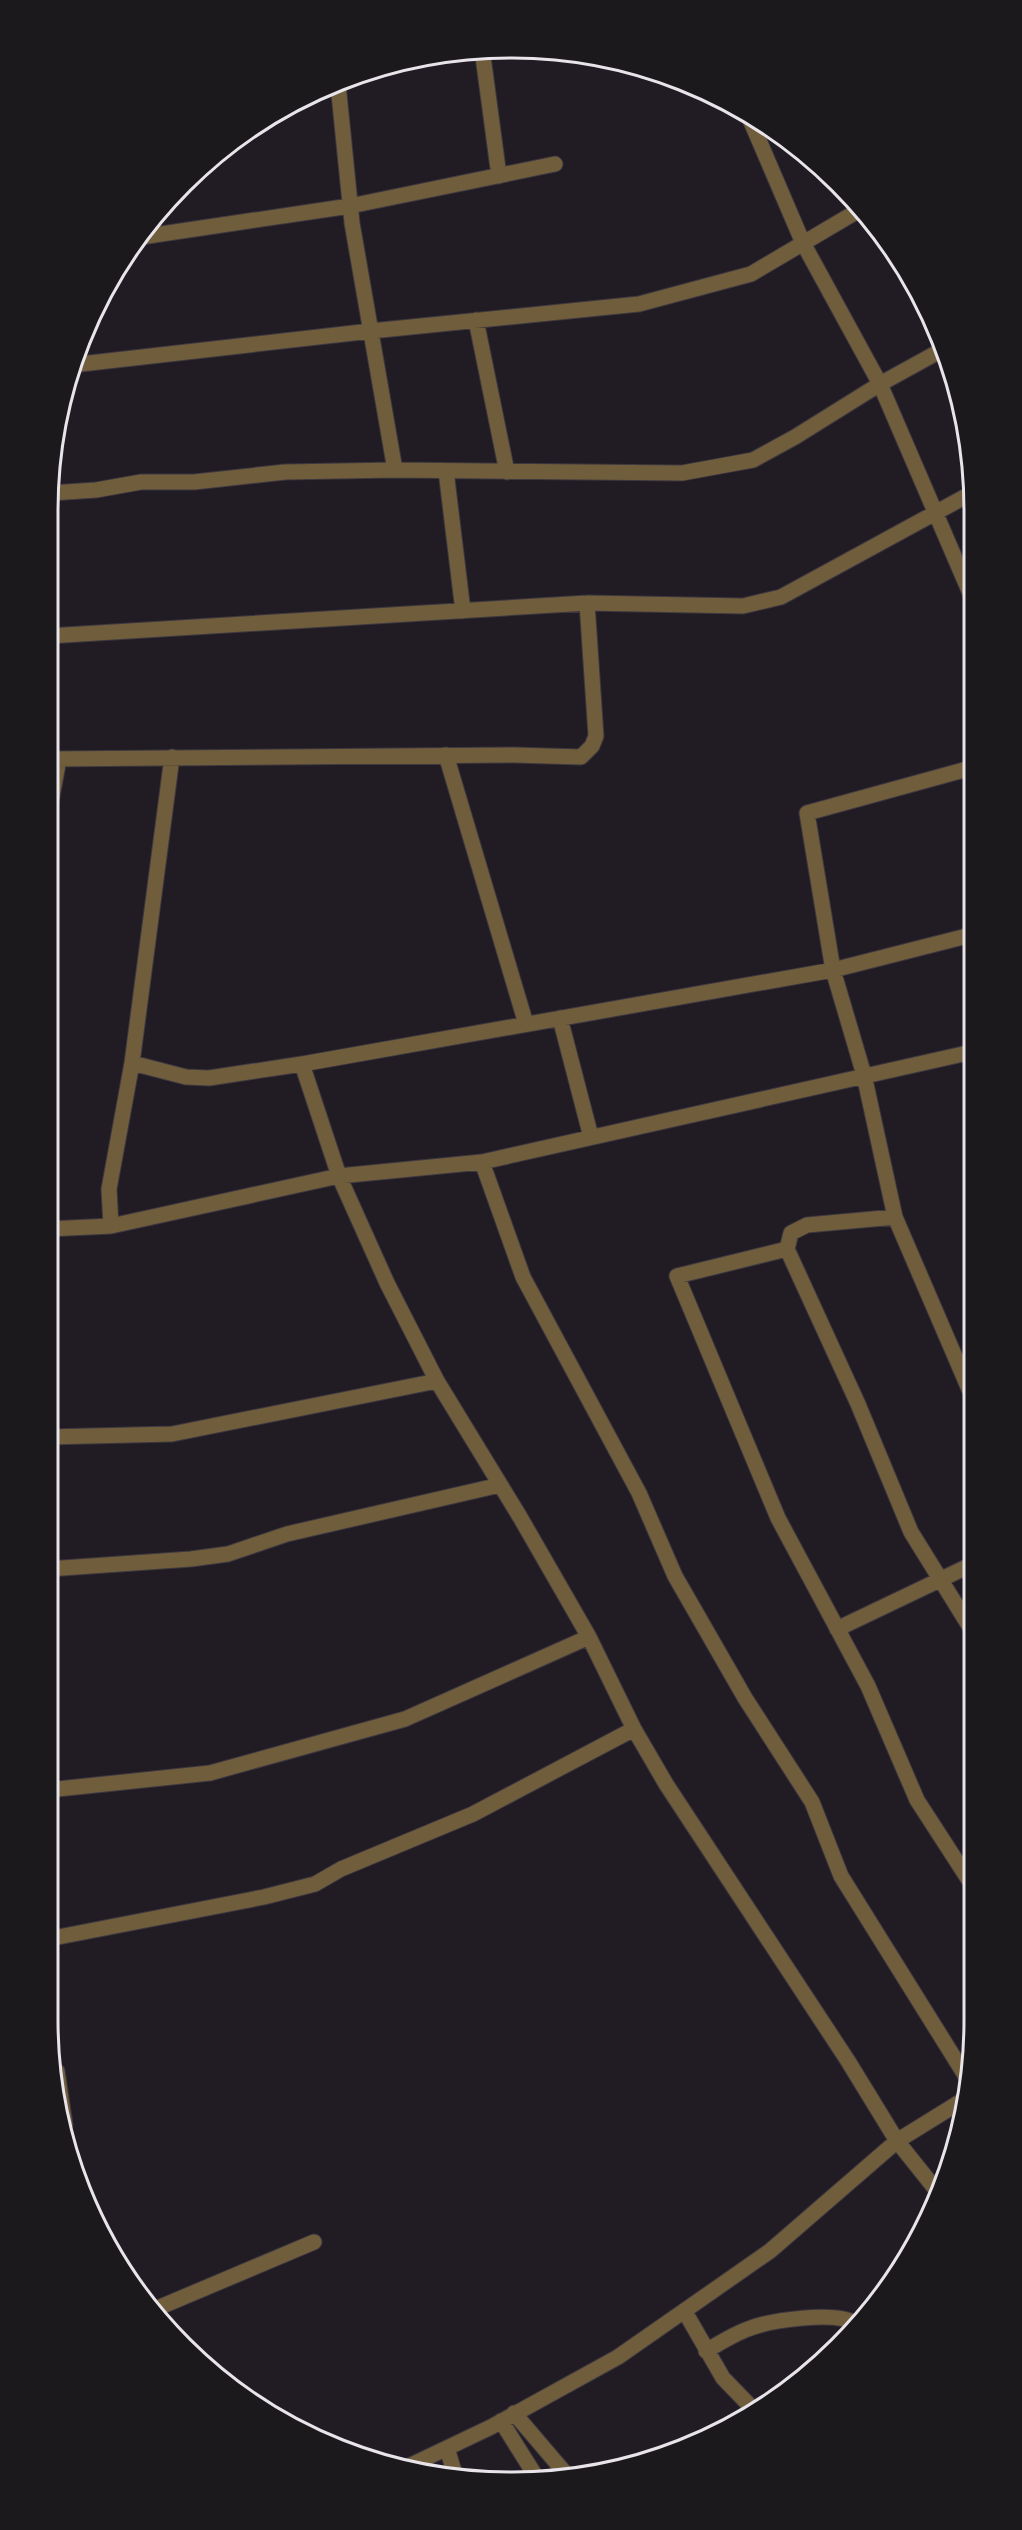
<svg xmlns="http://www.w3.org/2000/svg" width="1022" height="2530" viewBox="0 0 1022 2530" font-family="Jost,sans-serif">
<style>
.lines{fill:none;stroke-linecap:round;stroke-linejoin:round}
.street-casing{stroke:#3d3740;stroke-width:17}
.street{stroke:#6f5d3b;stroke-width:15}
.rim{fill:none;stroke:#e8e4ea;stroke-width:3}
</style>
<rect width="100%" height="100%" fill="#211b24"/>
<g class="lines">
<defs>
<path id="street" d="M 482,49 L 499,176
M 338,84 L 352,223 L 395,470
M 749,117 L 803,243 L 880,384 L 970,593
M 141,237 L 350,206 L 555,164
M 476,320 L 507,472
M 72,365 L 371,331 L 639,304 L 751,274 L 861,209
M 446,471 L 463,611
M 51,493 L 96,490 L 141,482 L 194,482 L 285,472 L 395,470 L 682,473 L 753,460 L 795,437 L 880,384 L 940,351
M 48,636 L 587,603 L 743,606 L 781,597 L 970,494
M 446,755 L 526,1024
M 48,759 L 514,755 L 581,757 L 592,746 L 596,736 L 587,603
M 971,768 L 807,813 L 833,970 L 864,1075 L 895,1217 L 972,1396
M 48,818 L 59,759
M 560,1018 L 591,1137
M 132,1063 L 186,1077 L 209,1078 L 302,1064 L 833,970 L 971,935
M 302,1064 L 339,1176 L 387,1283 L 437,1381 L 520,1517 L 589,1637 L 634,1729 L 666,1784 L 848,2061 L 897,2141 L 937,2191
M 482,1162 L 523,1277 L 639,1493 L 675,1576 L 745,1698 L 812,1802 L 841,1876 L 965,2075
M 895,1217 L 807,1225 L 791,1233 L 787,1249 L 858,1404 L 911,1532 L 973,1632
M 111,1226 L 109,1189 L 132,1063 L 172,757
M 48,1229 L 111,1226 L 339,1176 L 482,1162 L 972,1052
M 787,1249 L 677,1276 L 778,1518 L 868,1686 L 917,1800 L 974,1888
M 48,1437 L 172,1434 L 437,1381
M 48,1569 L 191,1559 L 228,1554 L 287,1534 L 500,1485
M 837,1629 L 973,1564
M 48,1790 L 210,1773 L 405,1719 L 589,1637
M 48,1939 L 264,1897 L 315,1884 L 341,1869 L 473,1814 L 634,1729
M 57,2071 L 65,2125
M 153,2310 L 314,2242
M 685,2312 L 723,2378 L 755,2411
M 706,2351 C 720,2343 734,2334 748,2329 C 770,2320 835,2311 855,2323
M 514,2413 L 566,2474
M 501,2421 L 535,2475
M 447,2448 L 456,2478
M 405,2468 L 491,2427 L 618,2357 L 770,2251 L 897,2141 L 960,2102"/>
</defs>
<use href="#street" class="street-casing"/>
<use href="#street" class="street"/>
</g>
<path d="M0 0H1022V2530H0ZM510 58H512A452 452 0 0 1 964 510V2020A452 452 0 0 1 512 2472H510A452 452 0 0 1 58 2020V510A452 452 0 0 1 510 58Z" fill="#1b191c" fill-rule="evenodd"/>
<path class="rim" d="M510 58H512A452 452 0 0 1 964 510V2020A452 452 0 0 1 512 2472H510A452 452 0 0 1 58 2020V510A452 452 0 0 1 510 58Z"/>
</svg>
